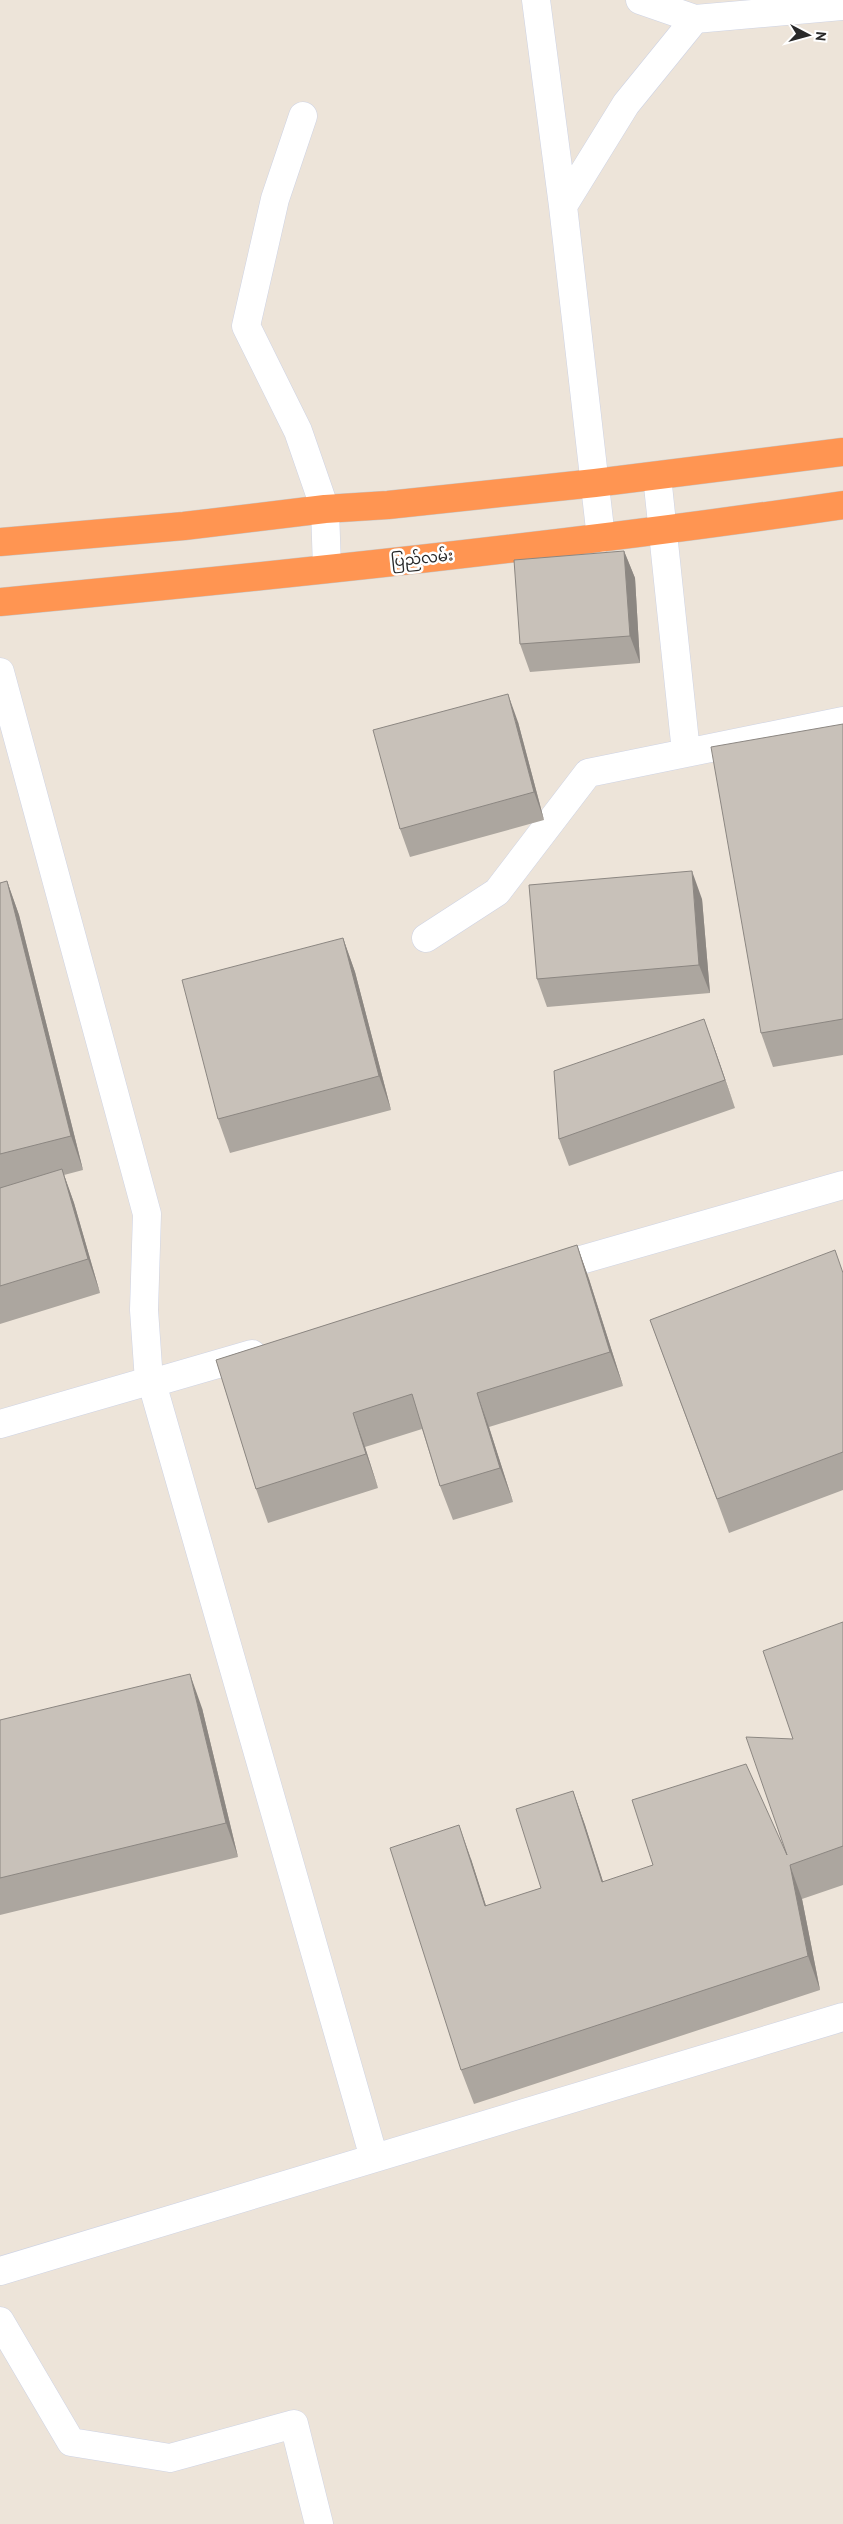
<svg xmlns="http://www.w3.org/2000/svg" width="843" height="2524" viewBox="0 0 843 2524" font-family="'PT Sans','Noto Sans Myanmar',sans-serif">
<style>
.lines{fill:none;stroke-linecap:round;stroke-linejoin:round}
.minor-casing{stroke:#ced3e4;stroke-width:29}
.highway-casing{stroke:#c7c7c7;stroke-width:29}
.minor{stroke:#fff;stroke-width:28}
.highway{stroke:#ff9552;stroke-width:28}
.wall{fill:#aca69f}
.shaded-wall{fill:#8c8782}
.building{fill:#c8c1b9;stroke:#8c8782}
.labels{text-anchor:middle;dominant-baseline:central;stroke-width:5;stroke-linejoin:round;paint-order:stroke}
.street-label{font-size:15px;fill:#292929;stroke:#fff}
</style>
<rect width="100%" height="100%" fill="#ede4d9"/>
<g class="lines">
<defs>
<path id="minor" d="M 536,0 L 563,206 L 601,538
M 640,0 L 695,19 L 843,6
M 303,116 L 275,199 L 246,326 L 298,431 L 325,509 L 327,568
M 563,206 L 626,104 L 695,19
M 657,476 L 686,752
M 0,672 L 147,1214 L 144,1310 L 149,1381
M 426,938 L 497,892 L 588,773 L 843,721
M 546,1270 L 843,1185
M 152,1383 L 374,2158
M 0,1424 L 149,1381 L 152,1383 L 252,1354
M 0,2271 L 843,2017
M 0,2321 L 71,2442 L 170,2458 L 294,2424 L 319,2524"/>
<path id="highway" d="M 0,542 L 184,526 L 325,509 L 388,505 L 595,483 L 843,452
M 0,602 C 282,575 563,546 843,505"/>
</defs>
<use href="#minor" class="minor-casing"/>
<use href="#highway" class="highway-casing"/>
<use href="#minor" class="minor"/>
<use href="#highway" class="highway"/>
</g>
<path class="wall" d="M 624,551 L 635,578 L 640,663 L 530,672 L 520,644 Z
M 518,722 L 544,820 L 410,857 L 400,829 Z
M 843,724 L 843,1055 L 773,1067 L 761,1033 Z
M 7,881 L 19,915 L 83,1170 L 64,1175 L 74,1203 L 100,1293 L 0,1324 L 0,883 Z
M 702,899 L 710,993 L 547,1007 L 537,979 Z
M 343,938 L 355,972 L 391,1110 L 230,1153 L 218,1119 Z
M 714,1047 L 735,1108 L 569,1166 L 559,1139 Z
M 577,1245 L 589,1279 L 623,1386 L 489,1427 L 513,1502 L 453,1520 L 440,1486 L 422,1429 L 365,1447 L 378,1488 L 268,1523 L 256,1489 L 216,1360 Z
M 843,1273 L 843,1490 L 729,1533 L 650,1320 Z
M 843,1622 L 843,1885 L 802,1899 L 820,1990 L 474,2104 L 461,2070 L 471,1859 L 486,1906 L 541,1888 L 573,1791 L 585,1825 L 603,1882 L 787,1855 L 793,1739 Z
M 202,1708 L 238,1857 L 0,1915 L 0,1720 Z"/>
<path class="shaded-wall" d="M 624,551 L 635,578 L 640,663 L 630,636 Z
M 508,694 L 518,722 L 544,820 L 534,792 Z
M 692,871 L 702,899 L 710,993 L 699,965 Z
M 7,881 L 19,915 L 83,1170 L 71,1136 Z
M 343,938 L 355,972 L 391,1110 L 379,1076 Z
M 704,1019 L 714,1047 L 735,1108 L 725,1080 Z
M 62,1169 L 74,1203 L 100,1293 L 88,1259 Z
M 577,1245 L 589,1279 L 623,1386 L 610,1352 Z
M 477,1393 L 489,1427 L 513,1502 L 500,1468 Z
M 353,1413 L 365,1447 L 378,1488 L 366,1454 Z
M 190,1674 L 202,1708 L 238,1857 L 226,1823 Z
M 573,1791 L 585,1825 L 614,1916 L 602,1882 Z
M 459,1825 L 471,1859 L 497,1940 L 485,1906 Z
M 790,1865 L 802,1899 L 820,1990 L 808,1956 Z"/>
<path class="building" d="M 624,551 L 630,636 L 520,644 L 514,560 Z
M 508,694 L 534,792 L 400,829 L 373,730 Z
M 843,724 L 843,1019 L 761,1033 L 711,747 Z
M 692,871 L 699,965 L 537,979 L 529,885 Z
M 7,881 L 71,1136 L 0,1154 L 0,883 Z
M 343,938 L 379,1076 L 218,1119 L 182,980 Z
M 704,1019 L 725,1080 L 559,1139 L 554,1071 Z
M 62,1169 L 88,1259 L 0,1286 L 0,1188 Z
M 577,1245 L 610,1352 L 477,1393 L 500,1468 L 440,1486 L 412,1394 L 353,1413 L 366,1454 L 256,1489 L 216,1360 Z
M 835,1250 L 843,1273 L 843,1452 L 717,1499 L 650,1320 Z
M 843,1622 L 843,1846 L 790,1865 L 808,1956 L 461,2070 L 390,1848 L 459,1825 L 485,1906 L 541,1888 L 516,1809 L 573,1791 L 602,1882 L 653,1865 L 632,1800 L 746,1764 L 787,1855 L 746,1737 L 793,1739 L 763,1651 Z
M 190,1674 L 226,1823 L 0,1878 L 0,1720 Z"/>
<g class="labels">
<g class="street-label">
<text transform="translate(422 558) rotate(-6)">ပြည်လမ်း</text>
</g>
</g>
<g transform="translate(808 35) rotate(96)" stroke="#ffffff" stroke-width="4" paint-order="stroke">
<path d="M0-4L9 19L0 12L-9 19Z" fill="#292929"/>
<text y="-8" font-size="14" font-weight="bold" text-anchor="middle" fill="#292929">N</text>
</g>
</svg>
